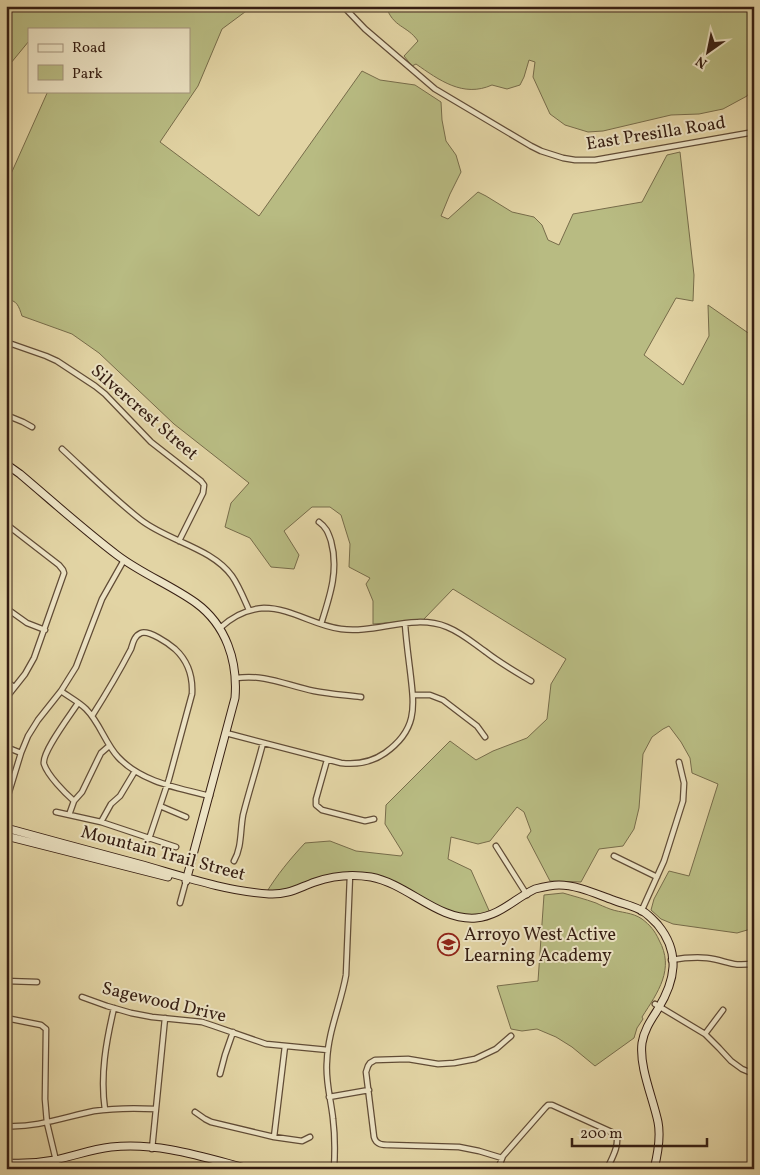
<svg xmlns="http://www.w3.org/2000/svg" width="760" height="1175" viewBox="0 0 760 1175" font-family="Vollkorn,serif">
<style>
.green{fill:#b8bb82;stroke:#776c4a}
.lines{fill:none;stroke-linecap:round;stroke-linejoin:round}
.street-casing{stroke:#614c36;stroke-width:7}
.secondary-casing{stroke:#361e12;stroke-width:9}
.street{stroke:#ece3c4;stroke-width:4.5}
.secondary{stroke:#ece3c4;stroke-width:7}
.labels{text-anchor:middle;dominant-baseline:central;stroke-width:4;stroke-linejoin:round;paint-order:stroke}
.street-label{font-size:18px;fill:#361e12;stroke:#ece3c4}
.poi-label{font-size:18px;fill:#361e12;stroke:#ece3c4;text-anchor:start}
</style>
<rect width="100%" height="100%" fill="#e2d4a4"/>
<filter id="stains"><feTurbulence type="fractalNoise" baseFrequency=".004" numOctaves="4"/><feColorMatrix values="0 0 0 0 .2 0 0 0 0 .09 0 0 0 0 .02 0 0 0 .5 -.17"/></filter>
<radialGradient id="worn" r=".72"><stop offset=".6" stop-color="#630" stop-opacity="0"/><stop offset="1" stop-color="#630" stop-opacity=".3"/></radialGradient>
<path class="green" d="M 6,6 L 253,6 L 222,29 L 198,86 L 160,142 L 259,216 L 362,71 L 380,80 L 415,85 L 441,102 L 442,120 L 446,141 L 456,155 L 461,172 L 450,194 L 441,216 L 448,219 L 478,192 L 486,196 L 512,212 L 534,217 L 542,225 L 548,240 L 559,245 L 573,214 L 642,202 L 667,155 L 680,152 L 694,275 L 693,301 L 676,298 L 644,355 L 683,385 L 709,336 L 708,305 L 754,337 L 754,928 L 737,933 L 673,924 L 661,919 L 651,910 L 654,899 L 669,871 L 689,876 L 718,784 L 692,773 L 690,758 L 681,742 L 669,726 L 663,729 L 652,737 L 643,754 L 639,808 L 634,829 L 623,846 L 599,849 L 581,882 L 550,881 L 527,837 L 531,831 L 524,812 L 517,807 L 490,841 L 478,844 L 451,837 L 448,859 L 471,870 L 491,915 L 456,916 L 392,883 L 350,875 L 292,892 L 266,893 C 277,875 290,859 305,843 L 330,841 L 356,851 L 401,856 L 403,853 L 385,824 L 386,805 L 450,741 L 476,760 L 493,751 L 527,738 L 547,719 L 551,684 L 566,659 L 453,589 L 423,620 L 373,624 L 373,601 L 366,584 L 370,578 L 349,567 L 350,544 L 341,515 L 330,507 L 312,507 L 284,531 L 299,555 L 294,569 L 271,567 L 250,538 L 225,527 L 231,503 L 249,483 L 174,424 L 99,353 L 72,334 L 22,316 C 19,307 17,299 6,300 L 6,185 L 48,91 L 189,91 L 189,29 L 29,29 L 29,41 L 6,69 Z
M 386,6 L 754,6 L 754,86 L 747,96 L 723,109 L 699,114 L 671,115 L 603,131 L 588,132 L 565,125 L 550,114 L 533,77 L 535,62 L 529,60 L 524,77 L 520,85 L 507,89 L 492,85 C 463,98 439,80 416,64 L 412,66 L 404,56 L 418,41 C 407,25 393,28 386,6 Z
M 563,893 C 573,896 585,899 596,903 C 600,905 605,907 610,909 C 621,913 632,912 642,919 C 650,925 655,931 659,940 C 675,969 658,992 642,1017 L 643,1019 L 637,1028 L 634,1038 L 595,1066 L 572,1047 L 556,1037 L 537,1029 L 522,1031 L 511,1029 L 497,986 L 538,981 L 544,895 Z"/>
<g class="lines">
<defs>
<path id="street" d="M 343,6 L 365,29 L 435,89 L 531,146 L 541,151 L 563,158 L 575,160 L 595,160 L 754,132
M 6,342 L 46,356 L 57,361 L 95,386 L 105,394 L 151,442 L 201,481 L 204,485 L 203,493 L 179,541
M 6,415 L 23,422 L 32,427
M 62,449 C 88,473 113,498 141,520 C 168,541 212,548 232,576 C 239,586 244,599 249,610
M 319,522 C 326,527 328,532 331,541 C 339,570 330,596 321,624
M 6,524 L 59,565 L 63,570 L 64,573 L 34,658 L 25,674 L 6,698
M 6,608 L 27,623 L 45,630
M 220,628 C 233,616 246,609 264,608 C 291,608 315,626 341,629 C 376,634 413,613 447,627 C 462,633 473,643 486,652 C 500,663 516,672 531,681
M 236,678 C 266,674 285,685 314,691 C 329,694 345,695 361,697
M 6,681 L 14,687
M 61,691 C 69,697 79,702 86,709 C 100,723 105,743 118,757 C 141,782 178,788 210,796
M 413,695 L 430,695 L 443,700 L 477,726 L 485,737
M 92,716 C 106,694 119,672 131,649 C 133,643 134,636 141,633 C 149,630 168,643 175,649 C 188,661 193,677 192,694 L 169,779 L 149,839
M 226,733 L 341,763 C 357,765 372,762 385,753 C 419,729 414,705 410,670 C 408,654 406,639 405,624
M 6,747 L 21,753
M 327,760 L 316,799 L 316,805 L 322,810 L 365,821 L 374,819
M 74,801 C 65,793 48,776 44,764 C 41,753 71,714 78,703
M 6,802 L 21,753 L 28,736 L 38,720 L 61,691 L 76,667 L 102,599 L 124,560
M 160,806 L 186,817
M 56,812 L 101,822 L 176,847
M 69,815 L 74,801 L 82,792 L 98,759 L 101,753 L 109,746
M 101,822 L 111,804 L 120,796 L 135,771
M 496,846 L 527,895
M 614,856 L 657,877
M 234,861 C 242,847 240,831 243,815 C 249,791 257,767 263,743
M 180,903 L 186,881
M 641,912 L 664,861 L 683,801 L 684,783 L 679,762
M 671,960 C 683,958 695,957 707,958 C 726,960 733,968 754,963
M 6,981 L 37,982
M 82,997 L 107,1006 L 131,1013 L 152,1017 L 202,1022 L 214,1026 L 266,1044 L 328,1050
M 655,1004 L 705,1034 L 719,1048 L 731,1061 L 742,1069 L 754,1074
M 6,1018 L 41,1025 L 46,1029 L 45,1099 L 47,1123 L 58,1169
M 705,1034 L 723,1010
M 220,1074 L 225,1055 L 233,1032
M 329,1097 L 369,1090
M 105,1110 C 100,1075 106,1042 114,1008
M 195,1112 L 205,1119 L 211,1122 L 274,1137 L 302,1141 L 310,1137
M 6,1126 C 36,1128 65,1117 94,1111 C 114,1108 135,1108 156,1109
M 274,1137 L 285,1046
M 152,1149 L 165,1018
M 502,1158 L 479,1151 L 459,1147 L 390,1145 C 383,1145 376,1145 374,1137 L 366,1072 L 368,1066 L 370,1063 L 375,1060 L 408,1059 L 438,1064 L 454,1063 L 475,1059 L 496,1049 L 511,1036
M 143,1169 L 144,1168
M 334,1169 C 335,1152 335,1135 333,1119 C 331,1099 325,1081 327,1061 C 328,1031 341,1004 346,975 L 350,875
M 498,1169 L 503,1156 L 545,1108 L 548,1105 L 552,1105 L 616,1134 C 620,1145 612,1158 607,1169"/>
<path id="secondary" d="M 6,464 L 20,474 C 52,501 84,530 117,555 C 142,574 171,585 196,603 C 226,625 238,661 235,698 L 186,881
M 6,828 C 24,833 43,838 61,843 C 87,850 113,857 139,864 C 182,876 225,891 269,894 C 288,895 298,888 315,882 C 332,876 353,874 371,877 C 408,884 438,921 476,918 C 500,916 515,898 535,889 C 543,887 551,885 559,885 C 577,885 596,894 613,900 C 623,904 635,906 644,912 C 650,916 654,921 658,925 C 681,953 675,981 658,1009 C 651,1020 644,1030 642,1043 C 639,1067 653,1098 658,1122 C 661,1137 658,1153 654,1169
M 6,836 L 168,877
M 6,1163 C 23,1164 39,1163 55,1160 C 74,1156 92,1149 111,1147 C 160,1142 203,1157 249,1169"/>
</defs>
<use href="#street" class="street-casing"/>
<use href="#secondary" class="secondary-casing"/>
<use href="#street" class="street"/>
<use href="#secondary" class="secondary"/>
</g>
<defs>
<symbol id="school-ring" viewBox="-11 -11 22 22"><circle r="9.5" fill="#ece3c4" stroke="#8f2418" stroke-width="1.5"/><path d="M0-5L7-2L0 1L-7-2ZM-4 1L0 2.5L4 1V4Q0 6-4 4Z" fill="#8f2418"/></symbol>
</defs>
<g fill-rule="evenodd">
<use href="#school-ring" x="436" y="932" width="25" height="25"/>
</g>
<g class="labels">
<g class="street-label">
<text transform="translate(656 134) rotate(-9)">East Presilla Road</text>
<text transform="translate(144 413) rotate(41)">Silvercrest Street</text>
<text transform="translate(163 854) rotate(15)">Mountain Trail Street</text>
<text transform="translate(164 1003) rotate(13)">Sagewood Drive</text>
</g>
<g class="poi-label">
<text x="464" y="935">Arroyo West Active<tspan x="464" dy="21">Learning Academy</tspan></text>
</g>
</g>
<rect width="760" height="1175" fill="none" stroke="#e2d4a4" stroke-width="25"/>
<rect x="8" y="8" width="745" height="1160" fill="none" stroke="#361e12" stroke-width="2.5"/>
<rect x="12" y="12" width="735" height="1150" fill="none" stroke="#361e12"/>
<rect x="28" y="28" width="162" height="65" fill="#ece3c4" stroke="#a3947d"/>
<rect x="38" y="44" width="25" height="8" fill="#ece3c4" stroke="#a3947d"/>
<text x="72" y="52" font-size="15" fill="#361e12">Road</text>
<rect x="38" y="65" width="25" height="15" fill="#b8bb82" stroke="#a3947d"/>
<text x="72" y="78" font-size="15" fill="#361e12">Park</text>
<g transform="translate(708 52) rotate(213)" stroke="#ece3c4" stroke-width="4" paint-order="stroke">
<path d="M0-4L9 19L0 12L-9 19Z" fill="#361e12"/>
<text y="-8" font-size="14" font-weight="bold" text-anchor="middle" fill="#361e12">N</text>
</g>
<path d="M572 1138v8h135v-8" fill="none" stroke="#361e12" stroke-width="2.5"/>
<text x="580" y="1138" font-size="15" fill="#361e12" stroke="#ece3c4" stroke-width="4" paint-order="stroke">200 m</text>
<rect width="100%" height="100%" filter="url(#stains)"/>
<rect width="100%" height="100%" fill="url(#worn)"/>
</svg>
